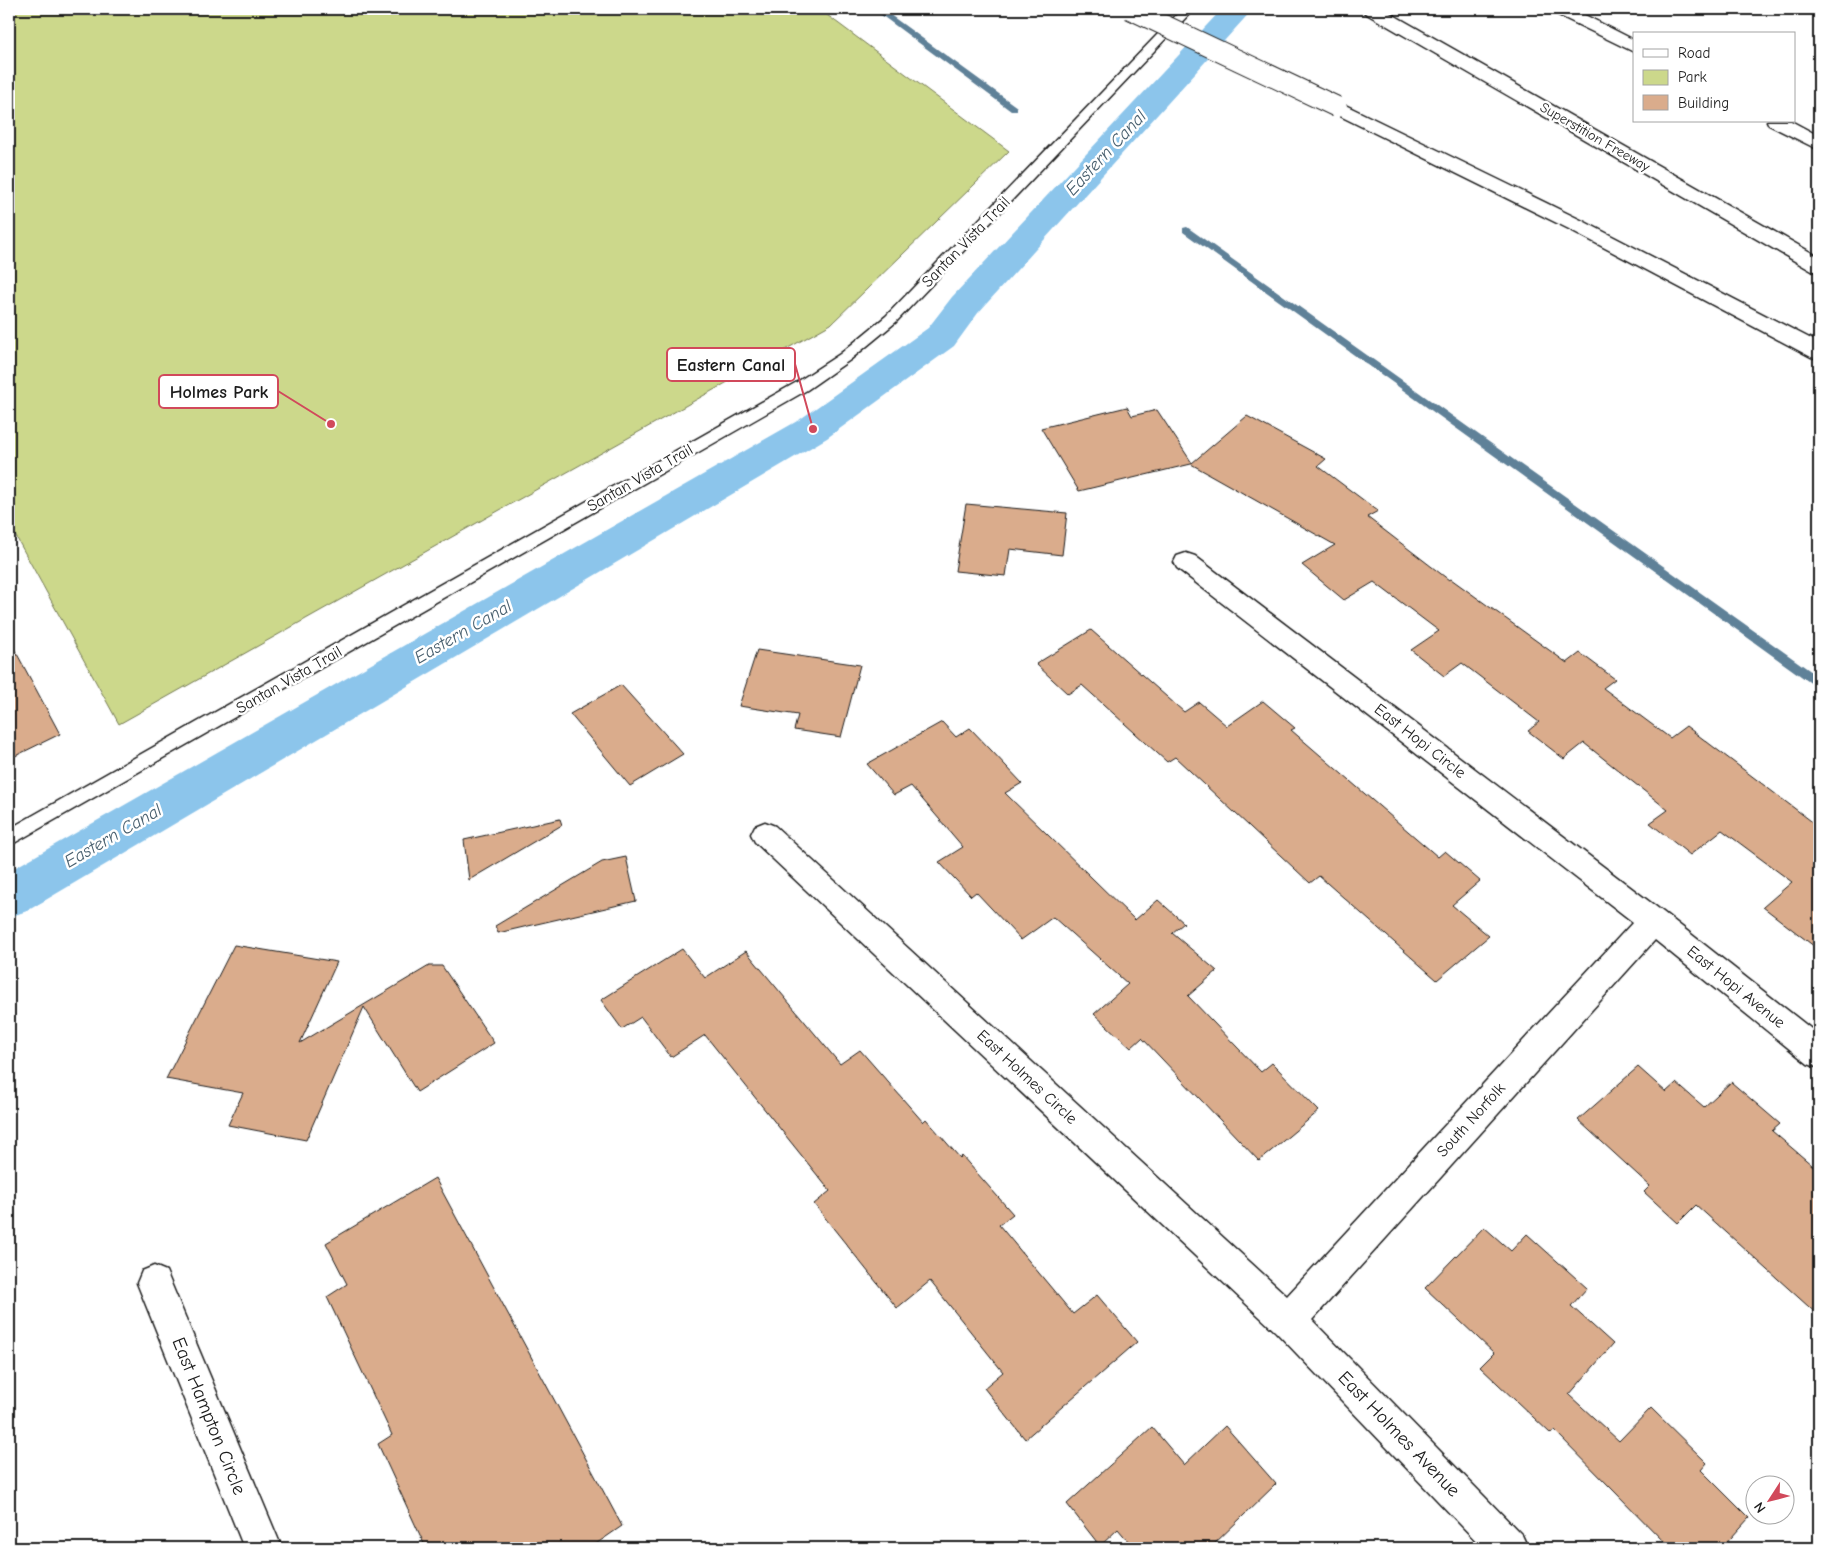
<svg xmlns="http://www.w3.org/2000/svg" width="1828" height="1557" viewBox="0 0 1828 1557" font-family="'Comic Neue',sans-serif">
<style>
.green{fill:#ccd88b;stroke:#747a54}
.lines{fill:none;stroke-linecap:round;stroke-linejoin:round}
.stream{fill:#5f8198;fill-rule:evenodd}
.canal{fill:#8cc5eb;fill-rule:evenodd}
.building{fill:#daac8c;stroke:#1c1c1c}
.lane-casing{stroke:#1c1c1c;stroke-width:3}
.street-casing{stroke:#1c1c1c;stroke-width:3}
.highway-casing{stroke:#1c1c1c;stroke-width:3}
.lane{fill:#fff;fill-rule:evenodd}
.street{fill:#fff;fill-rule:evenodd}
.highway{fill:#fff;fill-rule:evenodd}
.highway-bridge-casing{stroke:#1c1c1c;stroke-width:22;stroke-linecap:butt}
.highway-bridge{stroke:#fff;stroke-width:20}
.labels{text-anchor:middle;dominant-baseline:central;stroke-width:5;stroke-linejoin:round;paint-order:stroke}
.far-street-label{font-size:14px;fill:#1c1c1c;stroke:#fff}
.street-label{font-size:16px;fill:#1c1c1c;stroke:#fff}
.water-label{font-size:18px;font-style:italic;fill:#49606f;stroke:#fff}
.near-street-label{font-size:19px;fill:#1c1c1c;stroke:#fff}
.leader{fill:none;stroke:#d1495b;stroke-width:2}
.callout-dot{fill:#d1495b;stroke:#fff;stroke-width:2}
.callout{fill:#fff;stroke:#d1495b;stroke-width:2}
.callout-label{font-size:18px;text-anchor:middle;font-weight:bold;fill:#1c1c1c}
</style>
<rect width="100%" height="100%" fill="#fff"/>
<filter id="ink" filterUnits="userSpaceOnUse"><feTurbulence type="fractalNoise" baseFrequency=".02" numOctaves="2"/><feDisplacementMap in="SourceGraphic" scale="10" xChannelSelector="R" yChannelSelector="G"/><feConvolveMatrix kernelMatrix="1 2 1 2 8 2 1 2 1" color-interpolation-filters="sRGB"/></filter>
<g filter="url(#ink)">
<path class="green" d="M 9,9 L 819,9 L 1009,151 L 831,324 L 119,724 L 9,524 Z"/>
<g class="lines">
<path class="stream" d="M 873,9 L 882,9 L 1017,107 L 1017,111 L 1011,111 Z
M 1187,227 L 1819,677 L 1819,689 L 1183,232 L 1183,228 Z"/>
<path class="canal" d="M 1222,9 L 1253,9 L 978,313 L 954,346 L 827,438 L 27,911 L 9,917 L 9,871 L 799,420 L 928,328 L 952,297 Z"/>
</g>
<path class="building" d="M 1127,407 L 1132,416 L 1157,410 L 1192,463 L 1247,416 L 1326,459 L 1318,466 L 1378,511 L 1367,517 L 1449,580 L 1451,579 L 1567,663 L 1580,653 L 1615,679 L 1603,688 L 1670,738 L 1686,726 L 1819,827 L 1819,950 L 1763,907 L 1792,882 L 1722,830 L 1690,855 L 1650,823 L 1668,810 L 1584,743 L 1564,759 L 1528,731 L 1539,722 L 1462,663 L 1444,676 L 1411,650 L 1439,631 L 1374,582 L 1344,600 L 1302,565 L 1335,545 L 1191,464 L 1079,491 L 1041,428 Z
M 966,504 L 1067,513 L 1062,555 L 1010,549 L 1006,576 L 955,571 Z
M 1091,630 L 1184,712 L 1199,702 L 1227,726 L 1263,701 L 1295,728 L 1291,730 L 1438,857 L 1445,851 L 1480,881 L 1452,905 L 1489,936 L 1437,980 L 1319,876 L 1310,883 L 1175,757 L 1167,762 L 1082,685 L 1068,694 L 1036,664 Z
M 9,639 L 60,734 L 9,759 Z
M 757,650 L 860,665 L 841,737 L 794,730 L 798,715 L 739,706 Z
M 621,685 L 683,754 L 630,786 L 570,714 Z
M 942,722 L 956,737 L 970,728 L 991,750 L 1022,783 L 1005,793 L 1135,920 L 1158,900 L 1184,923 L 1172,933 L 1217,971 L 1188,996 L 1261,1072 L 1272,1063 L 1319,1111 L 1259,1161 L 1142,1038 L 1131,1048 L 1094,1014 L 1128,984 L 1053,917 L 1021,940 L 976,892 L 971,896 L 939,862 L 963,847 L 911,786 L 894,795 L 867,764 Z
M 560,819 L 562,825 L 469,880 L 464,840 Z
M 626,857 L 636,901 L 498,933 L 495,926 L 602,862 Z
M 234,945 L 337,962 L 300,1043 L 429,966 L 442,966 L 494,1043 L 417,1092 L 364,1007 L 306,1140 L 228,1125 L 243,1093 L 166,1079 Z
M 682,949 L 705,978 L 746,951 L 840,1064 L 860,1050 L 923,1122 L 926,1119 L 960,1158 L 962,1156 L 1013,1214 L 999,1225 L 1073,1314 L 1097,1295 L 1137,1342 L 1025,1439 L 984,1388 L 1003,1372 L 930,1281 L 897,1308 L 814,1204 L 830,1191 L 705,1035 L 671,1057 L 641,1017 L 622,1029 L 601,1000 Z
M 1638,1067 L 1666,1092 L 1676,1083 L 1704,1107 L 1731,1082 L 1780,1124 L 1772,1131 L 1819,1171 L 1819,1316 L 1696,1205 L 1678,1223 L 1644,1192 L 1650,1186 L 1578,1120 Z
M 435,1178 L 622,1526 L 590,1548 L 426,1548 L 378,1444 L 392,1435 L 327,1297 L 347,1284 L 326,1243 Z
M 1484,1227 L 1511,1251 L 1527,1234 L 1587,1288 L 1571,1306 L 1613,1344 L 1569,1395 L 1619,1441 L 1651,1408 L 1707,1463 L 1701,1470 L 1749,1518 L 1722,1548 L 1670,1548 L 1554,1430 L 1551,1434 L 1480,1367 L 1494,1353 L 1425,1288 Z
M 1225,1426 L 1276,1484 L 1210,1548 L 1134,1548 L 1118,1529 L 1100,1546 L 1067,1504 L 1152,1427 L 1184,1465 Z"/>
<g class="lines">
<defs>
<path id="lane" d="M 1182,9 L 1194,9 L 896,322 L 850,360 L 807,390 L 9,846 L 9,829 L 797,382 L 840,354 L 886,316 Z"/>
<path id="street" d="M 1186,553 L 1195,556 L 1663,912 L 1819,1035 L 1819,1068 L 1808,1064 L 1655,940 L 1312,1320 L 1522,1535 L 1528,1548 L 1483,1548 L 1276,1332 L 755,842 L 751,834 L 755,826 L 765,822 L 775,826 L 1287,1296 L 1633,922 L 1177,568 L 1174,562 L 1177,556 Z
M 154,1266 L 166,1271 L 282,1548 L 244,1548 L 137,1283 L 142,1271 Z"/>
<path id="highway" d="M 1362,9 L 1383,9 L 1819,257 L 1819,272 L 1812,271 L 1365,13 Z
M 1551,9 L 1573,9 L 1634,40 L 1634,52 L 1554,13 Z
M 1337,101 L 1583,221 L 1819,343 L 1819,359 L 1811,357 L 1569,229 L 1330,111 L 1328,107 L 1330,103 Z
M 1767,121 L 1791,121 L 1819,136 L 1819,150 L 1769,125 Z"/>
</defs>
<use href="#lane" class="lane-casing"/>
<use href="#street" class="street-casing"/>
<use href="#highway" class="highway-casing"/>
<use href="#lane" class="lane"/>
<use href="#street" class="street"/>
<use href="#highway" class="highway"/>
<defs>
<path id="highway-bridge" d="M 1130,9 L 1337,107"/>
</defs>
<use href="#highway-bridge" class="highway-bridge-casing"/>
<use href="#highway-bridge" class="highway-bridge"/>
</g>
</g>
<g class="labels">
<g class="far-street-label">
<text transform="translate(1595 137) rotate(30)">Superstition Freeway</text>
</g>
<g class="street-label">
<text transform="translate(966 242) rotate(-46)">Santan Vista Trail</text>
<text transform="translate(640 478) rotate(-30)">Santan Vista Trail</text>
<text transform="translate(289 680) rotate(-30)">Santan Vista Trail</text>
<text transform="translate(1420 741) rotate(38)">East Hopi Circle</text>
<text transform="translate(1736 987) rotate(39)">East Hopi Avenue</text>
<text transform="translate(1027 1077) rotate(43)">East Holmes Circle</text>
<text transform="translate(1471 1120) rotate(-48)">South Norfolk</text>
</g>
<g class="water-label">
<text transform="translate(1106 153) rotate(-47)">Eastern Canal</text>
<text transform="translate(463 632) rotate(-30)">Eastern Canal</text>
<text transform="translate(113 836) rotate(-30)">Eastern Canal</text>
</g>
<g class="near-street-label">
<text transform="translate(209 1416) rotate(68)">East Hampton Circle</text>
<text transform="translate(1399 1434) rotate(46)">East Holmes Avenue</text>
</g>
</g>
<path class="leader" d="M813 429L795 364M331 424L278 391"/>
<g class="callout-dot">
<circle cx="813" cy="429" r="5"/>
<circle cx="331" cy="424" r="5"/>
</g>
<g class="callout">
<rect x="667" y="348" width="128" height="33" rx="5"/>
<rect x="159" y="375" width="119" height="33" rx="5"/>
</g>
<g class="callout-label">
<text x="731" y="371">Eastern Canal</text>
<text x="219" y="398">Holmes Park</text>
</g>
<rect width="1828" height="1557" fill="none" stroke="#fff" stroke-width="30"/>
<rect x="15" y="15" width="1798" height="1527" fill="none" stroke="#1c1c1c" stroke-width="2" filter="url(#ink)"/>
<rect x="1633" y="32" width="162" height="90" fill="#ffffff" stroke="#a4a4a4"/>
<rect x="1643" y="49" width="25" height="8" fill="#ffffff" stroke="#a4a4a4"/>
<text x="1678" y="58" font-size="15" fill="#1c1c1c">Road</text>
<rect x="1643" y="70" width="25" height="15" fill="#ccd88b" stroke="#a4a4a4"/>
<text x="1678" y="82" font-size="15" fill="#1c1c1c">Park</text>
<rect x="1643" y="95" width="25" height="15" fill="#daac8c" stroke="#a4a4a4"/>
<text x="1678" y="108" font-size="15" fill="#1c1c1c">Building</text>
<g transform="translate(1770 1500) rotate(234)"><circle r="24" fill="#ffffff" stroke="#a4a4a4"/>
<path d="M0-4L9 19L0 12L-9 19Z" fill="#d1495b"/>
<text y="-8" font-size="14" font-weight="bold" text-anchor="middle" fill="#1c1c1c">N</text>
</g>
</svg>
